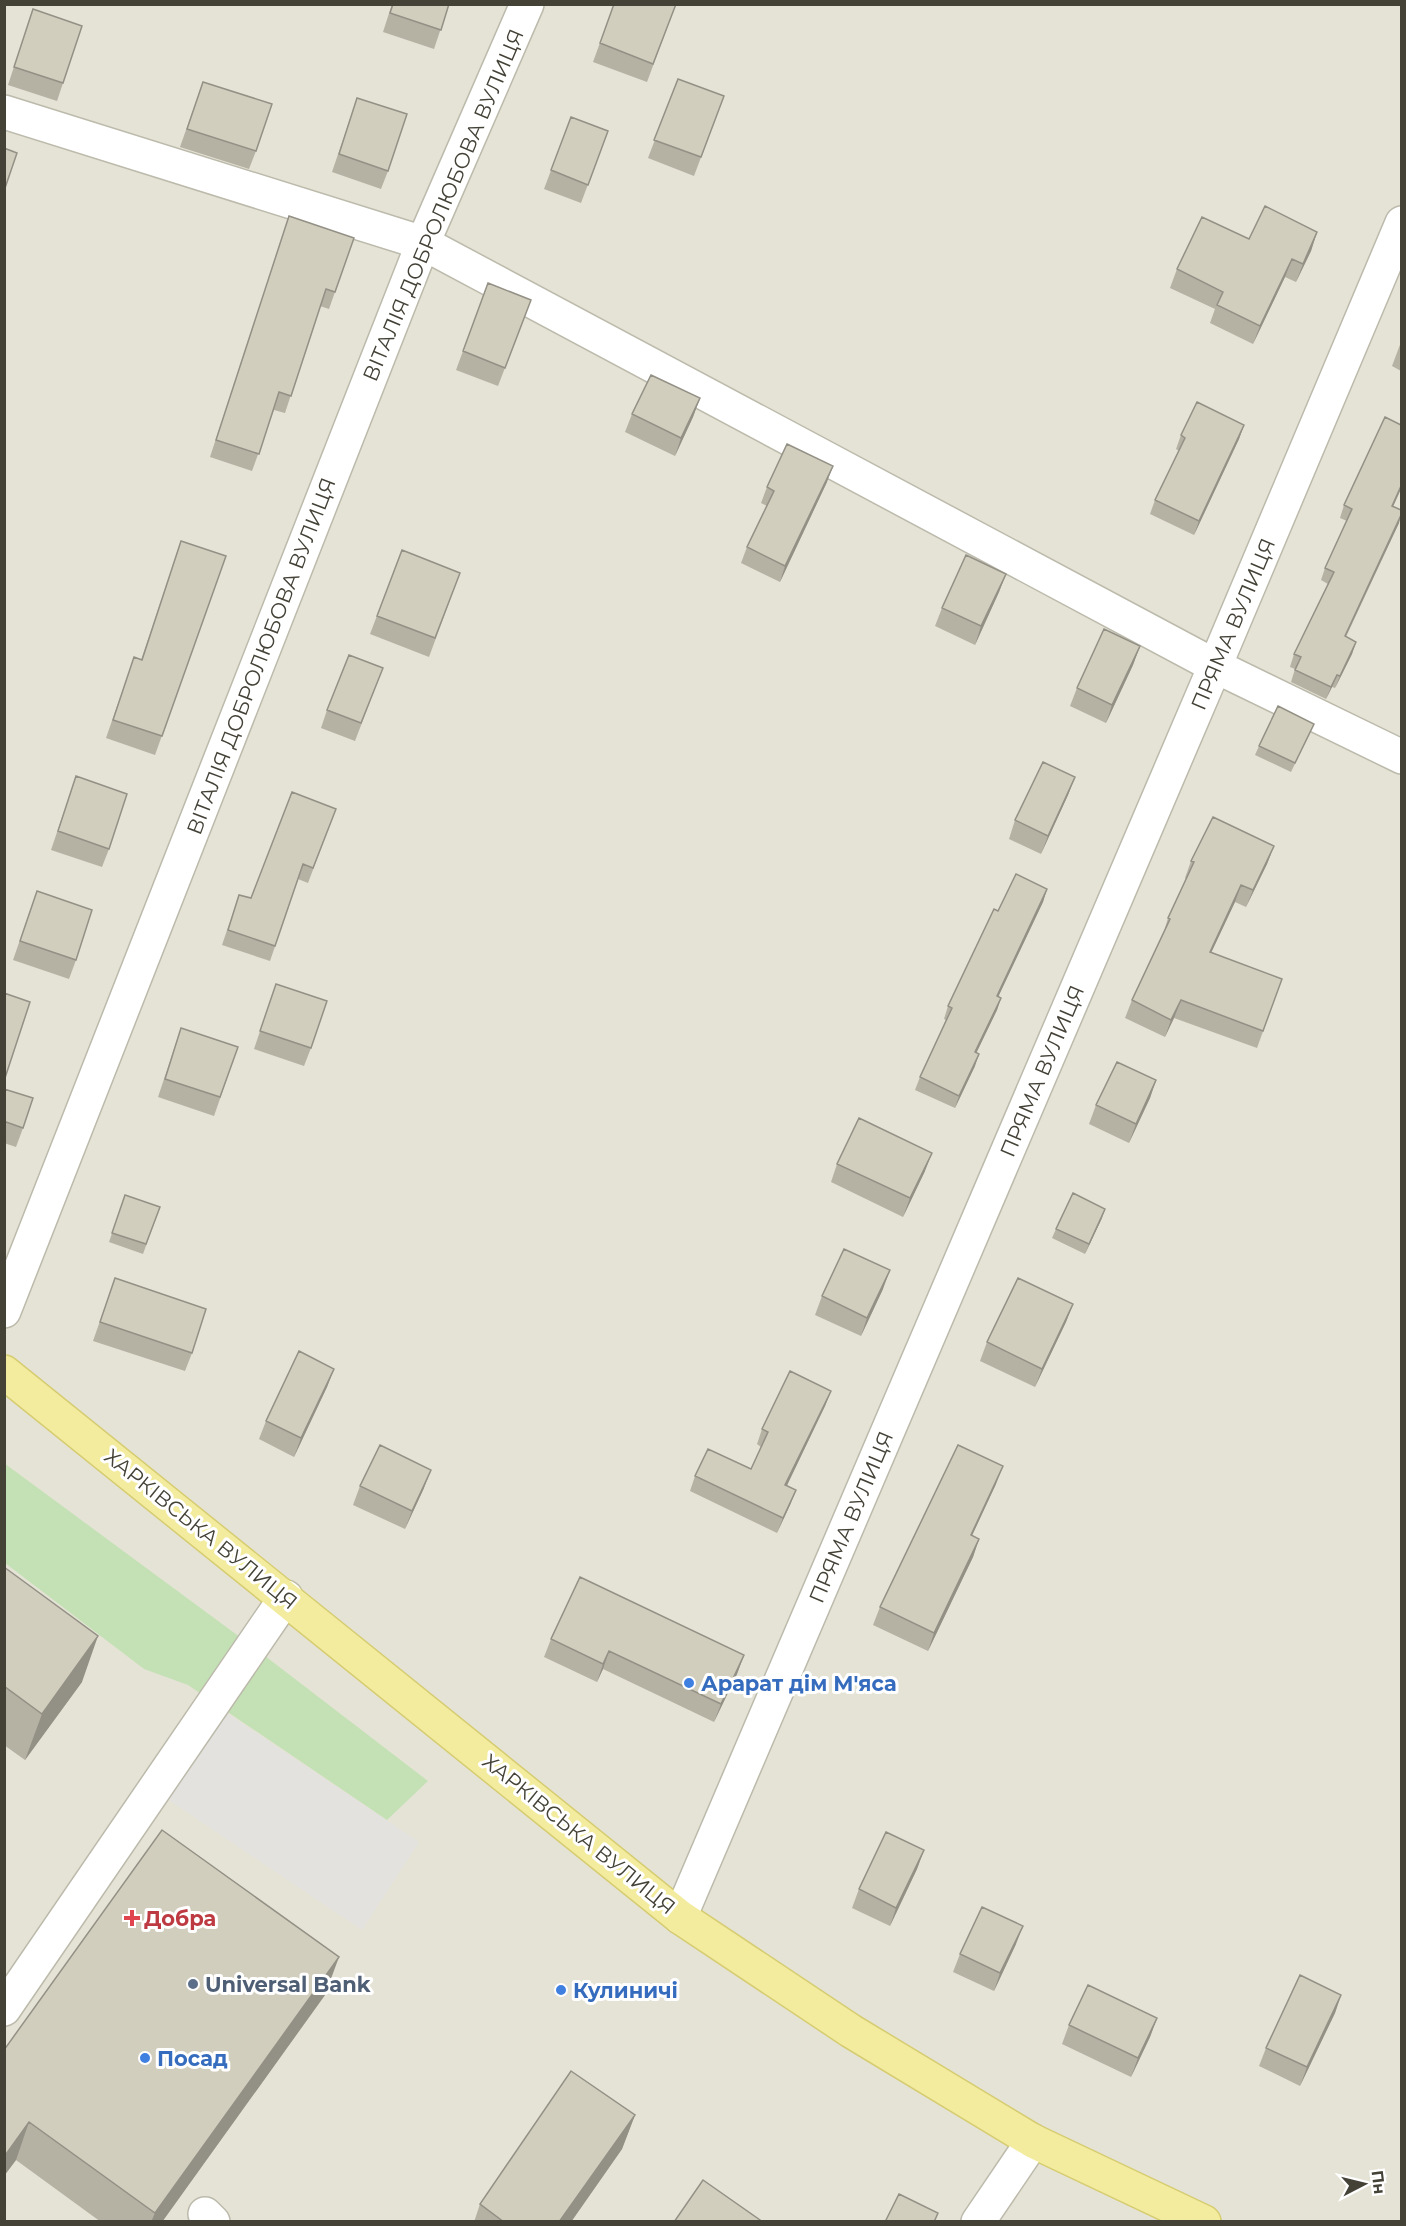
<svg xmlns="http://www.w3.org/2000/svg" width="1406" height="2226" viewBox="0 0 1406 2226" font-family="Montserrat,sans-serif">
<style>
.residential{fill:#e5e3d6}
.green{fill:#c4e1b5}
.parking{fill:#e3e2df}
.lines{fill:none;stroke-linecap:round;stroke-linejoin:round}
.minor-casing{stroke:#bcbaab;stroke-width:36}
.major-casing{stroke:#d6cc71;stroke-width:36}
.minor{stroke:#fff;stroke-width:33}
.major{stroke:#f3ec9f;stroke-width:33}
.wall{fill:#b5b1a3}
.shaded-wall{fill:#939085}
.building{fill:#d2cebe;stroke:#939085;stroke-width:1.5}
.shop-dot{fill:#3f7fe0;stroke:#fff;stroke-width:2}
.health-dot{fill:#e0444e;stroke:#fff;stroke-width:2}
.service-dot{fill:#5c6f8a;stroke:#fff;stroke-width:2}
.labels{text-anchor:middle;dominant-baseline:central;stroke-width:6;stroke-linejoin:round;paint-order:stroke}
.street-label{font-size:21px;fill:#444237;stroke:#fff}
.shop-label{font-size:21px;font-weight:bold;fill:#366cbe;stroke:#fff;text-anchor:start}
.health-label{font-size:21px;font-weight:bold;fill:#be3a42;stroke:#fff;text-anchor:start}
.service-label{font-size:21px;font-weight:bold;fill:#4e5e75;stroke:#fff;text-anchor:start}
</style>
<rect width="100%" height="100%" fill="#f2f1e7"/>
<path class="residential" d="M 5,5 L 1401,5 L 1401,2221 L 5,2221 Z"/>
<path class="green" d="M 4,1463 L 252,1646 L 428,1781 L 387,1820 L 188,1685 L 144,1669 L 5,1563 Z"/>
<path class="parking" d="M 213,1704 L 419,1842 L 362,1930 L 154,1790 Z"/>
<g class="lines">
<defs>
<path id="minor" d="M 4,112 L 423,243 L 1215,666 L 1402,757
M 4,1311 L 423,243 L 527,4
M 680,1917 L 1215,666 L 1402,223
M 4,2009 L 286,1597
M 205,2214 L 213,2222
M 978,2222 L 1033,2141"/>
<path id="major" d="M 4,1372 L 680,1917 L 851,2031 L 1033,2141 L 1204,2222"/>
</defs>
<use href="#minor" class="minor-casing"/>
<use href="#major" class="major-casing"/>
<use href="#minor" class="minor"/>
<use href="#major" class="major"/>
</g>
<path class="wall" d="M 392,4 L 449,4 L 434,49 L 383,32 Z
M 614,4 L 676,4 L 647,82 L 593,62 Z
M 33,9 L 63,83 L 57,101 L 8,85 Z
M 678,79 L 724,96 L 694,176 L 648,158 Z
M 203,82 L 256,151 L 249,169 L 180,147 Z
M 357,98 L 388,171 L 381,189 L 332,172 Z
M 571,117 L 608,131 L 581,203 L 544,189 Z
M 289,216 L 354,238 L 329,309 L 320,306 L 285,413 L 274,410 L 252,471 L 210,457 Z
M 1317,232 L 1311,251 L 1296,282 L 1285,277 L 1253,344 L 1210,323 L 1215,309 L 1170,288 L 1177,269 L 1249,239 Z
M 488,283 L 531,300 L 498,386 L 456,370 Z
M 1401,342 L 1401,371 L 1392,366 Z
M 700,398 L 693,417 L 675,456 L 625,432 L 632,414 Z
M 1244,425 L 1239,439 L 1194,535 L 1150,514 L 1155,500 L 1179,451 L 1176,449 L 1181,435 Z
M 827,482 L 780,582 L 741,563 L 747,547 L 767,506 L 761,503 L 767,487 Z
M 1344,505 L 1393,506 L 1399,523 L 1346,637 L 1356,642 L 1352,654 L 1335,688 L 1332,687 L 1326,699 L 1291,682 L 1295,669 L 1290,667 L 1294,654 L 1328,584 L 1321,580 L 1325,568 L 1347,521 L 1340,518 Z
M 181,541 L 226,556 L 155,755 L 106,738 L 134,657 L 141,660 Z
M 402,550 L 460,573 L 429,657 L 370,634 Z
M 1006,574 L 999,592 L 975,645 L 935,626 L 942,608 Z
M 1140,646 L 1133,665 L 1106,723 L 1070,706 L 1077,688 Z
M 376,686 L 355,741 L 321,728 L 327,710 Z
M 1314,724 L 1310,733 L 1291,772 L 1255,755 L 1259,746 Z
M 76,776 L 109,849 L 102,867 L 51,850 Z
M 1075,777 L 1068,795 L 1041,854 L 1009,839 L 1015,820 Z
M 336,809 L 308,883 L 298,879 L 270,961 L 222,945 L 239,895 L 251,898 Z
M 1274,846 L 1267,864 L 1246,907 L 1235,902 L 1211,953 L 1282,979 L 1257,1048 L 1174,1018 L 1165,1037 L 1125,1018 L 1132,1000 L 1163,935 L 1168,918 L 1186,879 L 1185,878 L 1191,861 Z
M 1047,889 L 1043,902 L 998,996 L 1001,998 L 997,1010 L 976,1053 L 975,1066 L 955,1108 L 915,1090 L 920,1077 L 946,1020 L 944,1019 L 948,1006 L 998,911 Z
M 37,891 L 76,960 L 69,979 L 13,960 Z
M 276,984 L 311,1048 L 304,1066 L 254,1049 Z
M 181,1028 L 238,1047 L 214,1116 L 158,1097 Z
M 1156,1080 L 1150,1098 L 1129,1143 L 1089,1124 L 1096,1105 Z
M 4,1089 L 23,1128 L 16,1147 L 4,1143 Z
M 837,1164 L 925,1171 L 903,1217 L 831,1182 Z
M 125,1195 L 160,1207 L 143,1254 L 109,1242 Z
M 1102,1218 L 1085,1254 L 1052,1238 L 1056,1229 Z
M 115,1278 L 192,1353 L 185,1371 L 93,1341 Z
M 883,1289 L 861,1336 L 815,1315 L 822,1296 Z
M 1073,1304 L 1066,1322 L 1035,1387 L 980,1361 L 987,1342 Z
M 334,1369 L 327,1387 L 294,1457 L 259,1439 L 266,1421 Z
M 831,1391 L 825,1406 L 787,1485 L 796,1490 L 790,1505 L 777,1533 L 690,1491 L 695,1476 L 751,1469 L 761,1447 L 757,1444 L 762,1429 Z
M 996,1484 L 972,1535 L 979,1539 L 973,1557 L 928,1651 L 873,1625 L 880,1607 Z
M 360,1486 L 424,1488 L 405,1529 L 353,1505 Z
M 4,1567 L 82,1682 L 25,1760 L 4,1745 Z
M 551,1639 L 744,1655 L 737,1674 L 714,1722 L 603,1669 L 597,1682 L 544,1657 Z
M 924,1850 L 917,1869 L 890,1926 L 852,1908 L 859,1889 Z
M 1016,1944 L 994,1991 L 953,1972 L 960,1954 Z
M 325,1995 L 162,2222 L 101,2222 L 16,2160 L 4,2176 L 4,2050 Z
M 1341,1995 L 1335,2013 L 1300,2086 L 1259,2066 L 1266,2048 Z
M 1157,2018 L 1150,2037 L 1131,2077 L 1062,2044 L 1069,2025 Z
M 635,2115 L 622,2149 L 571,2222 L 474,2222 L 480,2204 Z"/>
<path class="shaded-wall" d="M 1317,232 L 1311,251 L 1296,282 L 1303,264 Z
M 1292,259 L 1285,277 L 1253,344 L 1260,326 Z
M 700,398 L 693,417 L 675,456 L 681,438 Z
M 1244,425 L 1239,439 L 1194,535 L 1199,521 Z
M 833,466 L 827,482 L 780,582 L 785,566 Z
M 1401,486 L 1401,489 L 1388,518 L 1392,506 Z
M 1401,516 L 1399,523 L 1340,648 L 1345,636 Z
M 1006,574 L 999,592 L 975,645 L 981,626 Z
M 1356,642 L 1352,654 L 1335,688 L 1340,676 Z
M 1140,646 L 1133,665 L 1106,723 L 1112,705 Z
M 1337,675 L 1332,687 L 1326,699 L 1331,687 Z
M 1075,777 L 1068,795 L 1041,854 L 1048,836 Z
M 1274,846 L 1267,864 L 1246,907 L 1253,890 Z
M 1241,885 L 1235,902 L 1203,970 L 1210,952 Z
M 1047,889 L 1043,902 L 993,1008 L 997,996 Z
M 1001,998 L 997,1010 L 971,1064 L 975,1052 Z
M 1181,1000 L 1174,1018 L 1165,1037 L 1171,1020 Z
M 979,1054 L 975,1066 L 955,1108 L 959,1096 Z
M 1156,1080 L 1150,1098 L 1129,1143 L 1136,1124 Z
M 932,1153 L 925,1171 L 903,1217 L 910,1198 Z
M 1105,1209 L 1102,1218 L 1085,1254 L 1089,1244 Z
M 890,1270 L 883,1289 L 861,1336 L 867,1318 Z
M 1073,1304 L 1066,1322 L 1035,1387 L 1042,1369 Z
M 334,1369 L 327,1387 L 294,1457 L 301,1438 Z
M 831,1391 L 825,1406 L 780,1500 L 785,1485 Z
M 1003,1466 L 996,1484 L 964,1553 L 971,1535 Z
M 431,1470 L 424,1488 L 405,1529 L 412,1511 Z
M 796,1490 L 790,1505 L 777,1533 L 783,1518 Z
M 979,1539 L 973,1557 L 928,1651 L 934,1633 Z
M 98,1636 L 82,1682 L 25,1760 L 42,1714 Z
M 609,1651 L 603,1669 L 597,1682 L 603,1664 Z
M 744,1655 L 737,1674 L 714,1722 L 721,1704 Z
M 924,1850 L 917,1869 L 890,1926 L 896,1908 Z
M 1023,1926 L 1016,1944 L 994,1991 L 1000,1973 Z
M 339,1957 L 325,1995 L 162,2222 L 151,2222 L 155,2213 Z
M 1341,1995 L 1335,2013 L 1300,2086 L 1307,2067 Z
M 1157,2018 L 1150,2037 L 1131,2077 L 1138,2058 Z
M 635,2115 L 622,2149 L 571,2222 L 559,2222 Z
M 29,2122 L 16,2160 L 4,2176 L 4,2157 Z"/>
<path class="building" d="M 393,4 L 449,4 L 441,30 L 390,13 Z
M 614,4 L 676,4 L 653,64 L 600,43 Z
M 33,9 L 82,26 L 63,83 L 14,67 Z
M 678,79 L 724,96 L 701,157 L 654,140 Z
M 203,82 L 272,104 L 256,151 L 187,129 Z
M 357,98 L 407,114 L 388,171 L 339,154 Z
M 571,117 L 608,131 L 588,185 L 551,170 Z
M 4,148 L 17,153 L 4,191 Z
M 1265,206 L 1317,232 L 1303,264 L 1292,259 L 1260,326 L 1217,305 L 1223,292 L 1177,269 L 1202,217 L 1249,239 Z
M 289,216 L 354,238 L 335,292 L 326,289 L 291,396 L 279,392 L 259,454 L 216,440 Z
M 488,283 L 531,300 L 505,368 L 463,351 Z
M 651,375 L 700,398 L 681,438 L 632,414 Z
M 1197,402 L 1244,425 L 1199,521 L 1155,500 L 1185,438 L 1181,435 Z
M 1385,417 L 1401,425 L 1401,486 L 1392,506 L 1401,510 L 1401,515 L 1345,636 L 1356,642 L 1340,676 L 1337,675 L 1331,687 L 1295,670 L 1301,657 L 1294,654 L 1334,572 L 1325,568 L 1352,509 L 1344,505 Z
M 787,444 L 833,466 L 785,566 L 747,547 L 774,491 L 767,487 Z
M 181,541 L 226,556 L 162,736 L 113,720 L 134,657 L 142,660 Z
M 402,550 L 460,573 L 435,638 L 377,616 Z
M 966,555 L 1006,574 L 981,626 L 942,608 Z
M 1104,629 L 1140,646 L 1112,705 L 1077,688 Z
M 349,655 L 383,668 L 361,723 L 327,710 Z
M 1278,706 L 1314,724 L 1295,763 L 1259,746 Z
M 1043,762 L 1075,777 L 1048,836 L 1015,820 Z
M 76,776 L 127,794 L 109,849 L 58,831 Z
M 292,792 L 336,809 L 313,868 L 303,864 L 275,946 L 228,930 L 239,895 L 251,898 Z
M 1213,817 L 1274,846 L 1253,890 L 1241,885 L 1210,952 L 1282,979 L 1263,1031 L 1181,1000 L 1171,1020 L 1132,1000 L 1170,919 L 1168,918 L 1194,862 L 1191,861 Z
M 1016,874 L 1047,889 L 997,996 L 1001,998 L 975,1052 L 979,1054 L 959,1096 L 920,1077 L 952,1008 L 948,1006 L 994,909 L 998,911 Z
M 37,891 L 92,910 L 76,960 L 20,941 Z
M 276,984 L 327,1001 L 311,1048 L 260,1031 Z
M 4,993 L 30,1002 L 4,1081 Z
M 181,1028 L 238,1047 L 220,1097 L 165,1079 Z
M 1117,1062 L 1156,1080 L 1136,1124 L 1096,1105 Z
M 4,1089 L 33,1098 L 23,1128 L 6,1122 L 4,1126 Z
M 859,1118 L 932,1153 L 910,1198 L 837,1164 Z
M 1073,1193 L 1105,1209 L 1089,1244 L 1056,1229 Z
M 125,1195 L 160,1207 L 146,1244 L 112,1233 Z
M 844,1249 L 890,1270 L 867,1318 L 822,1296 Z
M 115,1278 L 206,1309 L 192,1353 L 100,1322 Z
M 1018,1278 L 1073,1304 L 1042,1369 L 987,1342 Z
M 299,1351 L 334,1369 L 301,1438 L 266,1421 Z
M 790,1371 L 831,1391 L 785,1485 L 796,1490 L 783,1518 L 695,1476 L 708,1449 L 751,1469 L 768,1432 L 762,1429 Z
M 380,1445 L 431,1470 L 412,1511 L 360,1486 Z
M 958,1445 L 1003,1466 L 971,1535 L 979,1539 L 934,1633 L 880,1607 Z
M 4,1567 L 98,1636 L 42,1714 L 4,1686 Z
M 580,1577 L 744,1655 L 721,1704 L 609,1651 L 603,1664 L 551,1639 Z
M 162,1830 L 339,1957 L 155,2213 L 29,2122 L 4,2157 L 4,2050 Z
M 886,1832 L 924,1850 L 896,1908 L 859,1889 Z
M 982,1907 L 1023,1926 L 1000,1973 L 960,1954 Z
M 1300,1975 L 1341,1995 L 1307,2067 L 1266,2048 Z
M 1088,1985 L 1157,2018 L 1138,2058 L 1069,2025 Z
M 571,2071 L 635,2115 L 559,2222 L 504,2222 L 480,2204 Z
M 703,2180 L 760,2220 L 759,2222 L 674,2222 Z
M 899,2194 L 938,2213 L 934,2222 L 885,2222 Z"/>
<g class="shop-dot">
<circle cx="689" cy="1683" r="6"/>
<circle cx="561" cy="1990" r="6"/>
<circle cx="145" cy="2058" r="6"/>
</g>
<path class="health-dot" d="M129 1909h6v6h6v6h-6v6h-6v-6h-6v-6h6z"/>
<circle class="service-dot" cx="193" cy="1984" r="6"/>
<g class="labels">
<g class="street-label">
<text transform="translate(443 205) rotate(-67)">ВІТАЛІЯ ДОБРОЛЮБОВА ВУЛИЦЯ</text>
<text transform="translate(1233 624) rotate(-67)">ПРЯМА ВУЛИЦЯ</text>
<text transform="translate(261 656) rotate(-69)">ВІТАЛІЯ ДОБРОЛЮБОВА ВУЛИЦЯ</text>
<text transform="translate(1042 1071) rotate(-67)">ПРЯМА ВУЛИЦЯ</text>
<text transform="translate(851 1517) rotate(-67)">ПРЯМА ВУЛИЦЯ</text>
<text transform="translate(201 1529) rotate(39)">ХАРКІВСЬКА ВУЛИЦЯ</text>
<text transform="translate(579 1834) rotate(39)">ХАРКІВСЬКА ВУЛИЦЯ</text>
</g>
<g class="shop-label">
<text x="701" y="1683">Арарат дім М'яса</text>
<text x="573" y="1990">Кулиничі</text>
<text x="157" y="2058">Посад</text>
</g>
<g class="health-label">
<text x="144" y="1918">Добра</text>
</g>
<g class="service-label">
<text x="205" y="1984">Universal Bank</text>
</g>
</g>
<rect width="1406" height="2226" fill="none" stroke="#444237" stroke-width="12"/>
<g transform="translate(1364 2184) rotate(83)" stroke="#ffffff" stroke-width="4.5" paint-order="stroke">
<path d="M0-4.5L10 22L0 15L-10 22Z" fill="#444237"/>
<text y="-9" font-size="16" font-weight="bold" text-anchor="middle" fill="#444237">Пн</text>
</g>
</svg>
